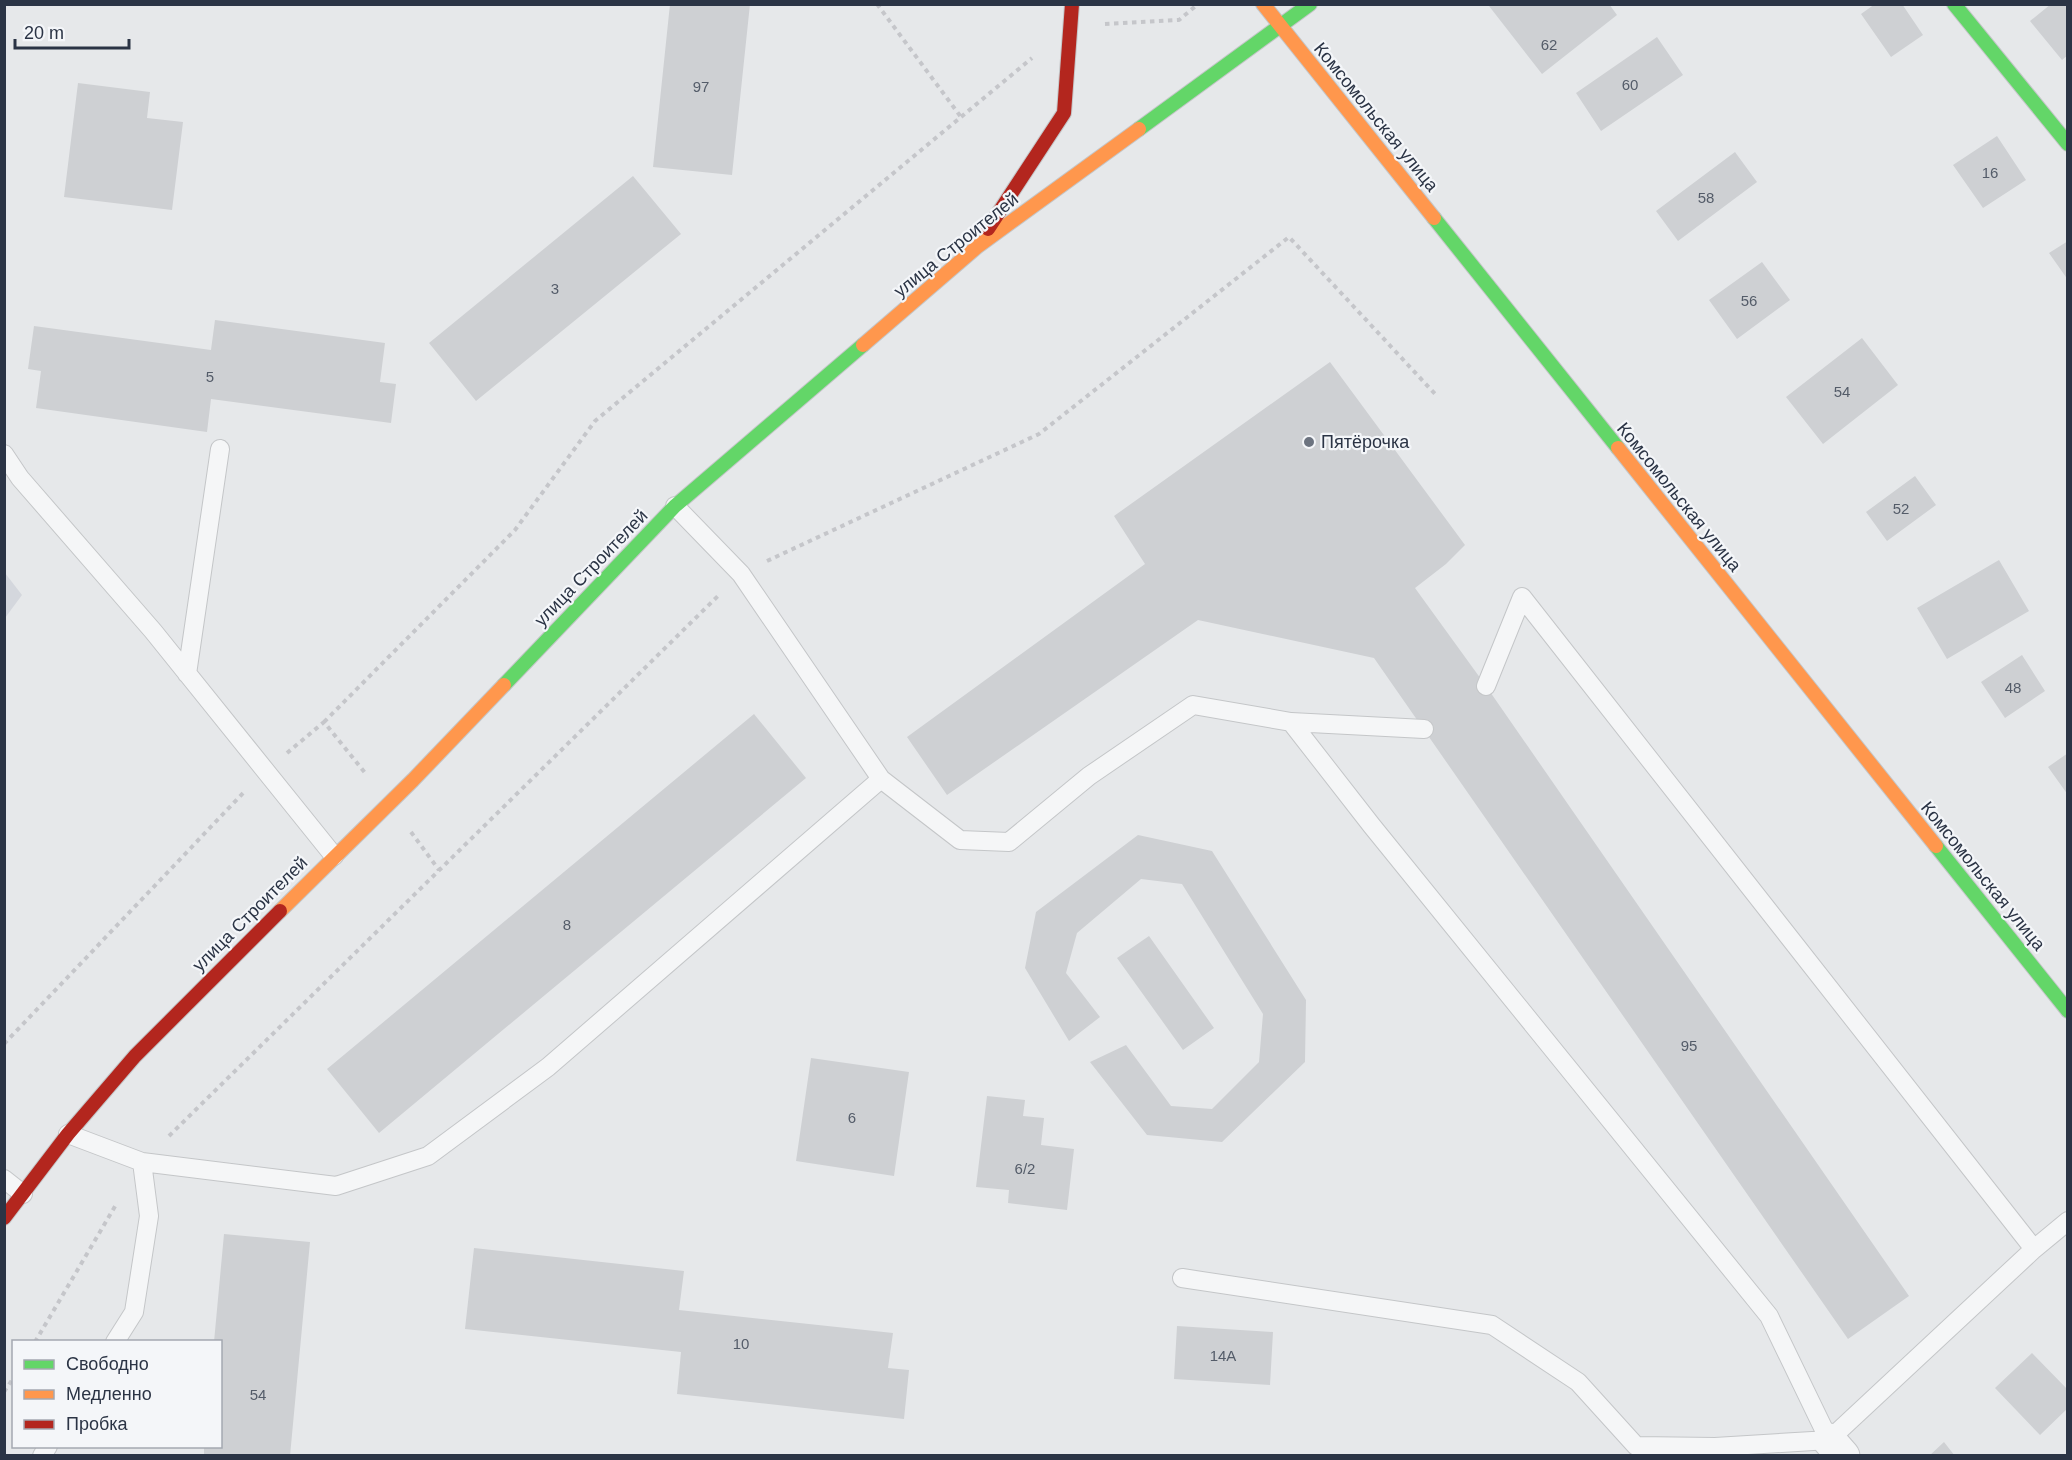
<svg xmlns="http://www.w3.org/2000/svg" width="2072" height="1460" viewBox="0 0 2072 1460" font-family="Helvetica,sans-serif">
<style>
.built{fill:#d4d7dd}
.building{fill:#ced0d3}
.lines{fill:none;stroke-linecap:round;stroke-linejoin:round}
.lane-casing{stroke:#c4c6c8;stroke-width:20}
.street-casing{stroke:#c4c6c8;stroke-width:35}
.fast-casing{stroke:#c4c6c8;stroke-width:16}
.slow-casing{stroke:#c4c6c8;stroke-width:16}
.jam-casing{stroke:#c4c6c8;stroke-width:16}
.path{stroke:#c5c6ca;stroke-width:4;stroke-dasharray:4.5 4.5;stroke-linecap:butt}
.lane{stroke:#f5f6f7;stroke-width:18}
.street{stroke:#f5f6f7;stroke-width:33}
.fast{stroke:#63d668;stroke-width:14}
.slow{stroke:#ff974d;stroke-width:14}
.jam{stroke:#b3261e;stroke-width:14}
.poi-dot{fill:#6c737f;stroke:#f4f6f9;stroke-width:2}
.labels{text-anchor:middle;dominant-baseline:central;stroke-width:4.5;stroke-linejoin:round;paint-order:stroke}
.number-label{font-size:15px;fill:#545c69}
.street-label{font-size:18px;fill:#2b3445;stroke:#f4f6f9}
.poi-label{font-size:18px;fill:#2b3445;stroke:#f4f6f9;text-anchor:start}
</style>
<rect width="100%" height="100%" fill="#e6e8ea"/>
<path class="built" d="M 5,573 L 22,595 L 5,618 L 4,618 Z"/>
<path class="building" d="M 670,4 L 750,4 L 732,175 L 653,167 Z
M 1491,4 L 1609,4 L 1617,15 L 1542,74 L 1489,6 Z
M 1875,4 L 1902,4 L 1923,35 L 1891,57 L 1861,14 Z
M 2051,4 L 2068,4 L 2068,55 L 2062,60 L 2030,21 Z
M 1657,37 L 1683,75 L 1601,131 L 1576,93 Z
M 78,83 L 150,92 L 147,118 L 183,122 L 172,210 L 64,197 Z
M 1997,136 L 2026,180 L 1983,208 L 1953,165 Z
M 1735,152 L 1757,182 L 1678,241 L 1656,211 Z
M 633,176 L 681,234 L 476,401 L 429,343 Z
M 2068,241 L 2068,280 L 2049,253 Z
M 1762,262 L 1790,300 L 1737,339 L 1709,300 Z
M 215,320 L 385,343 L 380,382 L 396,384 L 391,423 L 211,399 L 207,432 L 36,408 L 41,371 L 28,369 L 34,326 L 211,350 Z
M 1862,338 L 1898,385 L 1823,444 L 1786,397 Z
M 1330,362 L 1465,545 L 1446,564 L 1415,588 L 1486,686 L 1909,1296 L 1848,1339 L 1374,658 L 1198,620 L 947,795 L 907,737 L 1145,564 L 1114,516 Z
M 1915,476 L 1936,505 L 1887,541 L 1866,512 Z
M 1999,560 L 2029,611 L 1947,659 L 1917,608 Z
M 2022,655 L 2045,691 L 2005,718 L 1981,682 Z
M 754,714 L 806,778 L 379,1133 L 327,1069 Z
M 2068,753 L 2068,795 L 2048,767 Z
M 1138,835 L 1212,851 L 1306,1000 L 1305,1062 L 1222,1142 L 1147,1135 L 1090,1062 L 1126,1045 L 1171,1106 L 1212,1109 L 1259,1062 L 1263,1014 L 1182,884 L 1141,879 L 1077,933 L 1066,973 L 1100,1017 L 1069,1041 L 1025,968 L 1036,912 Z
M 1149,936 L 1214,1028 L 1183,1050 L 1117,958 Z
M 811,1058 L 909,1072 L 894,1176 L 796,1161 Z
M 987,1096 L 1025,1100 L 1023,1116 L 1044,1118 L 1041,1145 L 1074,1149 L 1067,1210 L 1008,1203 L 1009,1190 L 976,1187 Z
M 224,1234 L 310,1242 L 290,1456 L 204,1456 L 204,1446 L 220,1446 L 220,1342 L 214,1342 Z
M 474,1248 L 684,1271 L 679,1310 L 893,1333 L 888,1368 L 909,1370 L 904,1419 L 677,1394 L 681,1352 L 465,1329 Z
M 1177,1326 L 1273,1332 L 1270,1385 L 1174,1379 Z
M 2032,1353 L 2068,1390 L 2068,1408 L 2040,1435 L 1995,1388 Z
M 1944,1442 L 1955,1456 L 1929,1456 Z"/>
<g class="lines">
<defs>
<path id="lane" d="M 4,454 L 20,478 L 153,631 L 334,856
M 675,506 L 741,574 L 881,779
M 187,674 L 220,449
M 1486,686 L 1522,597 L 2034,1249
M 1291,722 L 1424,729
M 68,1134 L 142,1162 L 336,1186 L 428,1156 L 548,1067 L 881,779 L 960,840 L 1009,842 L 1089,776 L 1193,705 L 1291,722 L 1372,826 L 1769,1316 L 1829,1440 L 2034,1249 L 2068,1221
M 4,1179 L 23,1194
M 1182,1278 L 1492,1325 L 1578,1382 L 1636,1446 L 1715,1447 L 1829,1440
M 115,1342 L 134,1312 L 149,1216 L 142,1162
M 42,1456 L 48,1446"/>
<path id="street" d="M 1829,1440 L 1843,1456"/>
<path id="fast" d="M 1954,4 L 2068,144
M 1139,129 L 1310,4
M 1434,218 L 1618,448
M 504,685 L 675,506 L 863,345
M 1936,846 L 2068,1011"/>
<path id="slow" d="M 1263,4 L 1434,218
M 863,345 L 978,246 L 1139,129
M 1618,448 L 1936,846
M 280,911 L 413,780 L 504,685"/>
<path id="jam" d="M 988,229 L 1064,113 L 1072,4
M 4,1218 L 68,1134 L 135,1056 L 280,911"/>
</defs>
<use href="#lane" class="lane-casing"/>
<use href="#street" class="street-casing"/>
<use href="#fast" class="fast-casing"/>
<use href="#slow" class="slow-casing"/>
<use href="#jam" class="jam-casing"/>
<path class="path" d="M 877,4 L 961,117
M 1105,24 L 1179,20 L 1198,4
M 767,561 L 1039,434 L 1289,237 L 1436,395
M 324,722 L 515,530 L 595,421 L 1032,58
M 287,753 L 324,722 L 366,774
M 411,832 L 439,870
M 4,1044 L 246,790
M 169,1136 L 720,594
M 35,1342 L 117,1203
M 4,1392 L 14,1377"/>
<use href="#lane" class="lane"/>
<use href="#street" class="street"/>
<use href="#fast" class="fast"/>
<use href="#slow" class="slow"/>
<use href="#jam" class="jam"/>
</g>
<circle class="poi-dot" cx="1309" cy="442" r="6"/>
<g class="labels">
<g class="number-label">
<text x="1549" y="44">62</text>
<text x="1630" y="84">60</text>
<text x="701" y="86">97</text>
<text x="1990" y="172">16</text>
<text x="1706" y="197">58</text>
<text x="555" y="288">3</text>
<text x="1749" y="300">56</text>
<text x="210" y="376">5</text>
<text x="1842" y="391">54</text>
<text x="1901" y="508">52</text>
<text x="2013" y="687">48</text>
<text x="567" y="924">8</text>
<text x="1689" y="1045">95</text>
<text x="852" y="1117">6</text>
<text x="1025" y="1168">6/2</text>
<text x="741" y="1343">10</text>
<text x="1223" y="1355">14А</text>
<text x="258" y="1394">54</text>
</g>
<g class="street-label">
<text transform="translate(1376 117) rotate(51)">Комсомольская улица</text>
<text transform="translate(956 245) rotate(-39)">улица Строителей</text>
<text transform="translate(1679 497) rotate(51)">Комсомольская улица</text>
<text transform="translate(591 568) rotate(-46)">улица Строителей</text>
<text transform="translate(1983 876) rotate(51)">Комсомольская улица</text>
<text transform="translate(250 914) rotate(-45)">улица Строителей</text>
</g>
<g class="poi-label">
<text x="1321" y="442">Пятёрочка</text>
</g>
</g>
<rect width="2072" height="1460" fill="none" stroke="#2b3445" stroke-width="12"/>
<rect x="12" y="1340" width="210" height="108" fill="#f4f6f9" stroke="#a4a8b1" stroke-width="1.5"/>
<rect x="24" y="1360" width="30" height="9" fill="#63d668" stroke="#a4a8b1" stroke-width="1.5"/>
<text x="66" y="1370" font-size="18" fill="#2b3445">Свободно</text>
<rect x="24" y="1390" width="30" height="9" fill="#ff974d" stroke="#a4a8b1" stroke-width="1.5"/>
<text x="66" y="1400" font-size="18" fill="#2b3445">Медленно</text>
<rect x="24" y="1420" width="30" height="9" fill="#b3261e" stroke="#a4a8b1" stroke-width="1.5"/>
<text x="66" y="1430" font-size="18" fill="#2b3445">Пробка</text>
<path d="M15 39v9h114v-9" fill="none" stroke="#2b3445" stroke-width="3"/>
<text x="24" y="39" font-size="18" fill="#2b3445" stroke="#f4f6f9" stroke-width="4.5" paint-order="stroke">20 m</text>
</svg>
